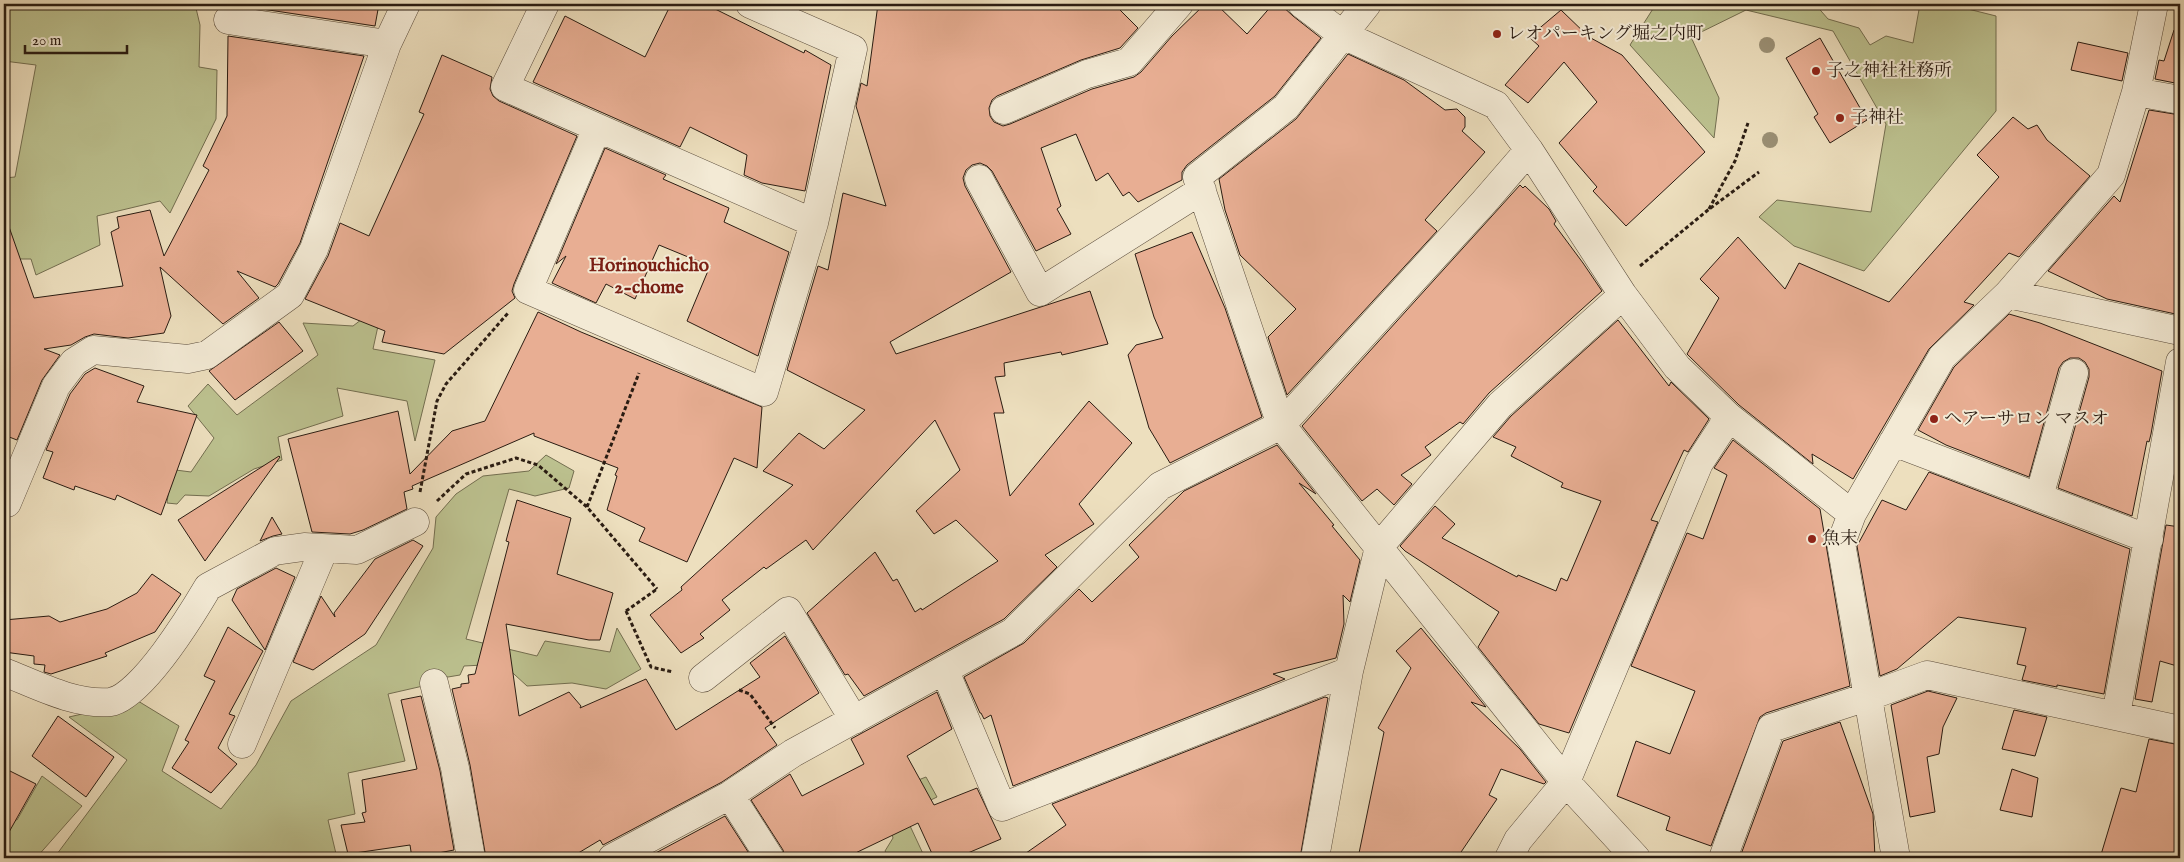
<svg xmlns="http://www.w3.org/2000/svg" width="2184" height="862" viewBox="0 0 2184 862" font-family="'IM FELL English','Noto Serif JP',serif">
<style>
.green{fill:#bcc18f;stroke:#736e50}
.building{fill:#e8ae93;stroke:#2a1c12}
.lines{fill:none;stroke-linecap:round;stroke-linejoin:round}
.minor-casing{stroke:#5b4d3d;stroke-width:29}
.path{stroke:#2a1c12;stroke-width:3;stroke-dasharray:4 2.5;stroke-linecap:butt}
.minor{stroke:#f3ead5;stroke-width:28}
.tree{fill:#9a8f74}
.poi-dot{fill:#8f2418;stroke:#f3ead5;stroke-width:2}
.labels{text-anchor:middle;dominant-baseline:central;stroke-width:4;stroke-linejoin:round;paint-order:stroke}
.poi-label{font-size:18px;fill:#2a1c12;stroke:#f3ead5;text-anchor:start}
.neighbourhood-label{font-size:19px;font-weight:bold;fill:#7a1f14;stroke:#f3ead5}
</style>
<rect width="100%" height="100%" fill="#eddfbe"/>
<filter id="stains"><feTurbulence type="fractalNoise" baseFrequency=".004" numOctaves="4"/><feColorMatrix values="0 0 0 0 .2 0 0 0 0 .09 0 0 0 0 .02 0 0 0 .5 -.17"/></filter>
<radialGradient id="worn" r=".72"><stop offset=".6" stop-color="#630" stop-opacity="0"/><stop offset="1" stop-color="#630" stop-opacity=".3"/></radialGradient>
<path class="green" d="M 4,4 L 84,4 L 90,6 L 90,4 L 195,4 L 200,25 L 199,67 L 217,70 L 216,119 L 170,213 L 160,201 L 97,216 L 100,245 L 36,275 L 31,259 L 12,259 L 7,244 L 4,244 L 4,178 L 15,177 L 36,65 L 4,61 Z
M 1656,4 L 1815,4 L 1828,19 L 1859,28 L 1870,45 L 1886,36 L 1913,43 L 1920,4 L 1960,4 L 1960,7 L 1996,16 L 1996,111 L 1864,271 L 1794,246 L 1759,217 L 1777,200 L 1871,212 L 1886,124 L 1833,31 L 1746,10 L 1691,37 L 1719,98 L 1714,138 L 1630,45 Z
M 383,303 L 373,349 L 435,360 L 415,441 L 407,401 L 337,388 L 343,416 L 278,437 L 282,460 L 254,469 L 209,496 L 185,495 L 177,504 L 167,503 L 169,488 L 168,469 L 191,472 L 214,438 L 188,406 L 208,384 L 237,415 L 318,355 L 303,323 L 353,326 Z
M 546,455 L 574,471 L 569,488 L 535,496 L 509,489 L 466,639 L 537,656 L 545,641 L 610,652 L 617,628 L 641,669 L 606,689 L 572,683 L 527,686 L 503,664 L 464,666 L 460,675 L 448,677 L 430,673 L 423,686 L 388,694 L 405,761 L 348,773 L 355,814 L 328,820 L 337,858 L 54,858 L 127,760 L 69,717 L 138,701 L 179,726 L 162,771 L 221,809 L 256,765 L 291,701 L 376,645 L 433,548 L 436,517 L 456,494 L 483,476 L 529,471 Z
M 42,776 L 82,806 L 36,858 L 20,858 L 4,853 L 4,816 L 17,820 Z
M 926,777 L 937,797 L 904,813 L 925,858 L 889,858 L 885,851 L 893,838 L 882,794 Z"/>
<path class="building" d="M 229,4 L 379,4 L 375,26 Z
M 671,4 L 705,4 L 804,53 L 805,50 L 831,65 L 805,191 L 762,183 L 744,175 L 747,155 L 690,127 L 680,147 L 533,82 L 565,16 L 645,57 Z
M 878,4 L 1114,4 L 1138,28 L 1120,48 L 1081,60 L 997,96 L 992,100 L 989,108 L 990,116 L 994,122 L 1003,126 L 1010,124 L 1092,89 L 1134,77 L 1141,72 L 1172,36 L 1205,4 L 1216,4 L 1247,34 L 1273,4 L 1280,4 L 1293,16 L 1321,38 L 1275,96 L 1187,165 L 1182,172 L 1182,180 L 1138,202 L 1129,192 L 1123,196 L 1108,173 L 1096,181 L 1076,134 L 1041,148 L 1061,206 L 1057,209 L 1071,234 L 1036,251 L 992,171 L 987,166 L 980,163 L 972,165 L 966,170 L 963,178 L 965,186 L 1011,272 L 890,342 L 896,354 L 1090,291 L 1108,344 L 1062,355 L 1061,352 L 1004,363 L 1005,376 L 995,377 L 1004,413 L 994,413 L 1010,496 L 1089,401 L 1132,443 L 1079,504 L 1094,524 L 1045,555 L 1057,567 L 1004,619 L 864,696 L 848,674 L 845,675 L 807,613 L 875,552 L 893,581 L 897,579 L 915,612 L 921,608 L 922,610 L 998,561 L 956,520 L 934,534 L 916,511 L 960,470 L 935,420 L 813,550 L 806,540 L 766,569 L 764,567 L 722,600 L 730,610 L 700,634 L 704,638 L 681,653 L 650,615 L 682,590 L 681,587 L 793,485 L 763,471 L 799,433 L 824,449 L 865,410 L 787,370 L 818,266 L 828,270 L 843,193 L 886,206 L 856,106 L 861,83 L 867,86 Z
M 1561,10 L 1589,37 L 1622,55 L 1705,152 L 1626,226 L 1593,191 L 1597,187 L 1559,143 L 1597,102 L 1564,62 L 1528,103 L 1505,85 L 1539,46 L 1529,37 Z
M 2174,30 L 2180,31 L 2180,84 L 2155,79 L 2159,60 L 2164,61 Z
M 228,36 L 364,56 L 300,243 L 278,284 L 275,287 L 237,271 L 259,298 L 223,324 L 160,267 L 171,316 L 164,333 L 128,338 L 94,334 L 85,337 L 71,345 L 44,349 L 60,355 L 42,380 L 17,440 L 4,435 L 4,225 L 8,224 L 34,298 L 123,286 L 111,232 L 119,228 L 117,217 L 150,210 L 164,256 L 209,170 L 203,166 L 227,116 Z
M 1820,38 L 1867,120 L 1830,143 L 1814,117 L 1818,114 L 1786,58 Z
M 2078,42 L 2128,53 L 2122,81 L 2071,70 Z
M 1348,54 L 1404,80 L 1445,110 L 1457,109 L 1465,117 L 1465,127 L 1462,131 L 1485,152 L 1425,220 L 1437,231 L 1287,395 L 1268,337 L 1296,309 L 1240,255 L 1225,210 L 1219,179 L 1296,119 Z
M 442,55 L 492,77 L 490,89 L 493,96 L 499,101 L 577,136 L 514,284 L 512,291 L 515,298 L 444,354 L 382,342 L 385,331 L 305,299 L 328,256 L 340,223 L 369,236 L 424,114 L 419,112 Z
M 2149,110 L 2180,115 L 2180,315 L 2107,299 L 2048,271 L 2114,196 L 2120,202 Z
M 2013,117 L 2028,129 L 2037,125 L 2047,140 L 2090,176 L 2019,257 L 2009,253 L 1964,302 L 1974,305 L 1929,349 L 1853,479 L 1812,454 L 1813,464 L 1739,405 L 1687,354 L 1719,298 L 1700,279 L 1738,237 L 1785,289 L 1799,263 L 1889,302 L 1999,177 L 1977,155 Z
M 605,148 L 666,175 L 663,179 L 729,208 L 724,222 L 789,252 L 758,356 L 687,321 L 710,266 L 659,245 L 635,299 L 606,284 L 596,303 L 552,283 L 566,256 L 556,264 Z
M 1520,185 L 1523,188 L 1525,186 L 1549,209 L 1556,221 L 1554,224 L 1583,263 L 1602,291 L 1489,393 L 1463,424 L 1460,422 L 1425,447 L 1431,455 L 1401,475 L 1412,484 L 1394,505 L 1377,489 L 1362,501 L 1302,426 Z
M 1192,232 L 1225,308 L 1262,417 L 1170,463 L 1149,428 L 1128,355 L 1136,345 L 1163,338 L 1154,317 L 1135,254 Z
M 538,312 L 581,332 L 762,407 L 757,468 L 734,458 L 687,562 L 639,541 L 645,528 L 607,510 L 617,476 L 615,475 L 618,468 L 534,436 L 534,433 L 412,486 L 413,489 L 404,492 L 407,509 L 363,530 L 350,534 L 312,532 L 288,439 L 398,411 L 410,474 L 452,431 L 485,421 Z
M 2009,314 L 2040,323 L 2162,371 L 2151,434 L 2149,442 L 2147,441 L 2132,516 L 2058,488 L 2089,377 L 2089,369 L 2085,362 L 2079,358 L 2070,358 L 2063,362 L 2059,368 L 2029,477 L 1946,445 L 1918,430 L 1954,367 Z
M 1618,320 L 1669,386 L 1671,382 L 1709,419 L 1688,452 L 1684,450 L 1651,520 L 1658,522 L 1569,733 L 1539,724 L 1478,647 L 1499,612 L 1405,551 L 1400,546 L 1435,506 L 1455,524 L 1442,538 L 1517,577 L 1518,575 L 1556,591 L 1561,578 L 1567,581 L 1601,501 L 1561,487 L 1563,483 L 1511,456 L 1516,447 L 1493,437 L 1511,416 Z
M 279,322 L 303,351 L 235,400 L 209,371 Z
M 95,368 L 144,386 L 137,402 L 197,415 L 161,515 L 117,495 L 115,500 L 75,486 L 74,490 L 43,478 L 53,452 L 46,450 L 70,394 L 85,374 Z
M 1733,440 L 1820,509 L 1850,686 L 1766,713 L 1760,717 L 1711,846 L 1666,830 L 1670,817 L 1617,796 L 1636,741 L 1670,754 L 1695,691 L 1631,666 L 1687,533 L 1703,539 L 1727,475 L 1714,468 Z
M 1277,445 L 1316,494 L 1299,483 L 1334,525 L 1332,526 L 1360,560 L 1350,602 L 1343,595 L 1344,624 L 1336,658 L 1273,674 L 1285,679 L 1013,786 L 991,715 L 984,719 L 981,713 L 980,713 L 964,677 L 1024,643 L 1079,589 L 1092,602 L 1139,557 L 1129,545 L 1184,491 Z
M 279,456 L 280,457 L 205,561 L 178,520 Z
M 1929,472 L 2130,549 L 2104,694 L 2057,685 L 2057,687 L 2022,680 L 2026,666 L 2017,664 L 2026,628 L 1958,617 L 1897,669 L 1880,676 L 1857,546 L 1882,500 L 1906,510 Z
M 517,500 L 571,518 L 557,574 L 613,593 L 600,640 L 589,640 L 506,624 L 519,716 L 569,692 L 581,706 L 580,708 L 646,679 L 676,730 L 760,677 L 750,663 L 785,636 L 819,693 L 765,728 L 777,745 L 722,782 L 603,845 L 600,840 L 570,858 L 486,858 L 470,765 L 452,689 L 461,687 L 461,684 L 469,683 L 468,675 L 475,674 L 509,542 L 506,541 Z
M 272,517 L 282,534 L 273,536 L 260,541 Z
M 2166,525 L 2180,527 L 2180,652 L 2177,666 L 2160,661 L 2152,702 L 2135,699 Z
M 413,540 L 423,546 L 365,634 L 313,670 L 293,662 L 321,596 L 335,617 L 334,613 L 375,559 Z
M 276,568 L 295,577 L 265,650 L 232,600 L 237,589 Z
M 152,574 L 181,594 L 155,632 L 105,653 L 107,656 L 51,674 L 44,672 L 45,665 L 34,664 L 34,656 L 4,652 L 4,620 L 49,616 L 60,622 L 107,609 L 137,593 Z
M 228,627 L 263,651 L 229,714 L 235,716 L 218,748 L 237,764 L 211,793 L 172,768 L 189,742 L 185,740 L 215,681 L 204,676 Z
M 1421,628 L 1486,707 L 1471,702 L 1520,749 L 1546,782 L 1544,784 L 1501,769 L 1489,795 L 1497,799 L 1457,858 L 1358,858 L 1384,732 L 1378,728 L 1411,668 L 1396,651 Z
M 1928,691 L 1957,698 L 1943,727 L 1939,754 L 1927,757 L 1935,812 L 1910,817 L 1891,705 Z
M 937,692 L 952,729 L 907,756 L 934,805 L 977,788 L 1001,839 L 956,858 L 934,858 L 918,823 L 845,858 L 785,858 L 783,850 L 751,800 L 790,774 L 802,796 L 864,764 L 851,739 Z
M 421,696 L 440,771 L 454,850 L 412,858 L 410,845 L 348,854 L 341,825 L 365,822 L 362,813 L 366,812 L 362,780 L 417,769 L 401,700 Z
M 1325,697 L 1328,698 L 1300,858 L 1019,858 L 1066,825 L 1052,804 Z
M 2014,710 L 2047,717 L 2035,756 L 2002,749 Z
M 58,716 L 114,757 L 86,797 L 32,756 Z
M 1840,722 L 1873,814 L 1875,858 L 1740,857 L 1783,741 Z
M 2149,739 L 2180,745 L 2180,858 L 2100,858 L 2121,788 L 2136,792 Z
M 4,768 L 36,784 L 4,841 Z
M 2012,769 L 2038,778 L 2032,817 L 2000,810 Z
M 725,816 L 752,858 L 651,858 L 650,856 Z"/>
<g class="lines">
<defs>
<path id="minor" d="M 545,4 L 505,87 L 814,223
M 1302,4 L 1343,35 L 1496,105 L 1529,150 L 1623,295 L 1677,367 L 1729,417 L 1852,514
M 1367,4 L 1286,107 L 1197,177 L 1281,425 L 1566,782 L 1636,858
M 228,20 L 387,44
M 2136,92 L 2180,100
M 1004,110 L 1087,74 L 1129,62 L 1179,4
M 597,128 L 528,290 L 764,392 L 814,223 L 853,49 L 750,4
M 979,179 L 1040,292 L 1202,190
M 2008,294 L 2180,331
M 1893,442 L 2149,539
M 2039,497 L 2074,373
M 7,503 L 56,386 L 74,362 L 93,350 L 188,359 L 207,355 L 290,295 L 314,249 L 387,44 L 406,4
M 945,671 L 1002,807 L 1349,671
M 4,672 C 37,685 74,705 110,702 C 141,698 192,614 208,587 L 275,551 L 304,547 L 357,550 L 415,522
M 703,678 L 788,611 L 854,720
M 434,683 L 455,768 L 471,858
M 2116,715 L 2180,362
M 242,744 L 324,549
M 730,795 L 770,858
M 612,858 L 730,795 L 793,753 L 1013,632 L 1160,486 L 1281,425 L 1484,202 L 1529,150
M 1315,858 L 1349,671 L 1379,547 L 1500,405 L 1623,295
M 1509,858 L 1518,840 L 1566,782 L 1699,463 L 1729,417
M 1723,858 L 1771,728 L 1867,697 L 1927,675 L 2180,730
M 1896,858 L 1841,543 L 1852,514 L 1942,357 L 2008,294 L 2111,175 L 2136,92 L 2154,4"/>
</defs>
<use href="#minor" class="minor-casing"/>
<path class="path" d="M 1709,209 L 1735,161 L 1748,123
M 1640,266 L 1708,210 L 1759,172
M 420,492 L 437,401 L 446,384 L 508,313
M 437,501 L 466,474 L 516,458 L 538,465 L 587,507 L 657,589
M 587,507 L 639,373
M 626,611 L 651,667 L 673,672
M 626,611 L 657,589
M 739,690 L 750,694 L 775,728"/>
<use href="#minor" class="minor"/>
</g>
<g class="tree">
<circle cx="1767" cy="45" r="8"/>
<circle cx="1770" cy="140" r="8"/>
</g>
<g class="poi-dot">
<circle cx="1497" cy="34" r="5"/>
<circle cx="1816" cy="71" r="5"/>
<circle cx="1840" cy="118" r="5"/>
<circle cx="1934" cy="419" r="5"/>
<circle cx="1812" cy="539" r="5"/>
</g>
<g class="labels">
<g class="poi-label">
<text x="1507" y="34">レオパーキング堀之内町</text>
<text x="1826" y="71">子之神社社務所</text>
<text x="1850" y="118">子神社</text>
<text x="1944" y="419">ヘアーサロン マスオ</text>
<text x="1822" y="539">魚末</text>
</g>
<g class="neighbourhood-label">
<text x="649" y="266">Horinouchicho<tspan x="649" dy="22">2-chome</tspan></text>
</g>
</g>
<rect width="2184" height="862" fill="none" stroke="#eddfbe" stroke-width="20"/>
<rect x="5" y="5" width="2174" height="852" fill="none" stroke="#2a1c12" stroke-width="2.5"/>
<rect x="10" y="10" width="2164" height="842" fill="none" stroke="#2a1c12"/>
<path d="M25 45v8h102v-8" fill="none" stroke="#2a1c12" stroke-width="2.5"/>
<text x="32" y="45" font-size="15" fill="#2a1c12" stroke="#f3ead5" stroke-width="4" paint-order="stroke">20 m</text>
<rect width="100%" height="100%" filter="url(#stains)"/>
<rect width="100%" height="100%" fill="url(#worn)"/>
</svg>
